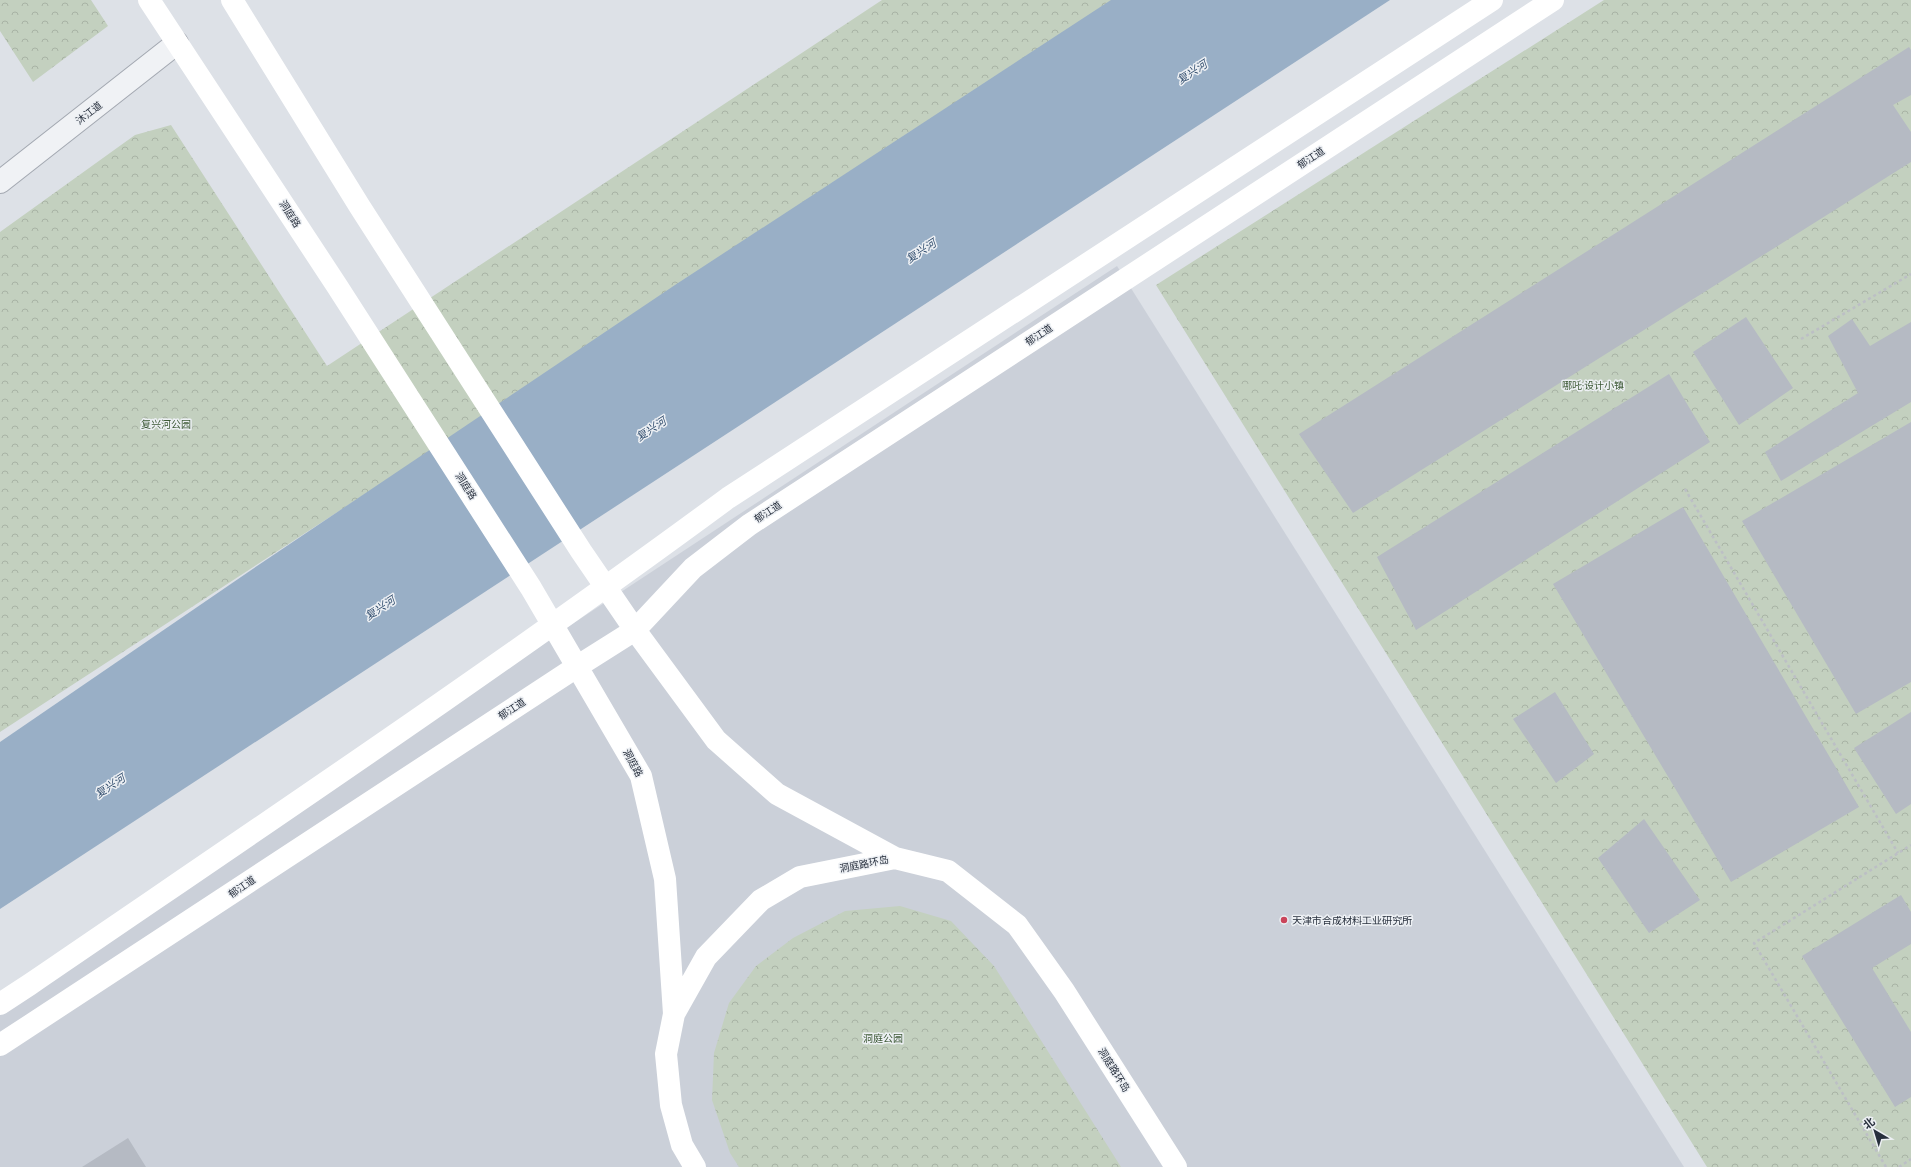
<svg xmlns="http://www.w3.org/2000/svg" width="1911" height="1167" viewBox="0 0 1911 1167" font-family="'DM Sans','Noto Sans SC',sans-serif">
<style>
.built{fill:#cbd0d9}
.park{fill:url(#park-crowns)}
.water{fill:#99afc6}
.building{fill:#b5bac3}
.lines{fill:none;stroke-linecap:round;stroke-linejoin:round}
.tertiary-casing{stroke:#a3a8b1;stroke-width:24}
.path{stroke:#bcbfc5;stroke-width:2.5;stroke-dasharray:3 3;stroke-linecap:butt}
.tertiary{stroke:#f0f2f5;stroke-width:22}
.secondary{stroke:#fff;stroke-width:22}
.poi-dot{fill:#ca445a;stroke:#edf0f4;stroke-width:1.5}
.labels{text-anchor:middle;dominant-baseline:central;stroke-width:3;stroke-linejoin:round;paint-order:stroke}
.street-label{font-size:10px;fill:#272f3d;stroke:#edf0f4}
.park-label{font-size:10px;fill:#3c5835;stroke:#edf0f4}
.poi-label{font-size:10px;fill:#272f3d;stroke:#edf0f4;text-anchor:start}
.water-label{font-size:11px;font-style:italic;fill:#334f6f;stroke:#edf0f4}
</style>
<defs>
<pattern id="park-crowns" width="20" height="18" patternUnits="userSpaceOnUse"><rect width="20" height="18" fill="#c3d0bf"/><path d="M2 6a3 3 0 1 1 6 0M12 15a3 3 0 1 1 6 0" fill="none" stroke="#a8b3a5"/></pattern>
</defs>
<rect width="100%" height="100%" fill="#dde1e7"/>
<path class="built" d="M 1117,266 L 1684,1167 L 0,1167 L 0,1000 Z"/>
<path class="park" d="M 0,0 L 91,0 L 108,26 L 33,82 L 0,31 Z
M 882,0 L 1123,0 L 0,732 L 0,232 L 135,135 L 171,125 L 327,366 Z
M 1604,0 L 1911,0 L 1911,1167 L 1707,1167 L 1156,285 Z
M 900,906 L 951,921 L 994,966 L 1121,1167 L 739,1167 L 730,1153 L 712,1100 L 714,1053 L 729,1003 L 756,966 L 793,938 L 845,911 Z"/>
<path class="water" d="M 1111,0 L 1390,0 L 0,909 L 0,742 L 260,564 L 675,285 Z"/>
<path class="building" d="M 1909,47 L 1911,50 L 1911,95 L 1893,105 L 1911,132 L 1911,162 L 1353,513 L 1299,434 Z
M 1746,317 L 1793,388 L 1739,425 L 1693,352 Z
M 1852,319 L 1870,346 L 1911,322 L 1911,402 L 1781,481 L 1765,452 L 1858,393 L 1828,336 Z
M 1669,374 L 1710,442 L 1416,630 L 1377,557 Z
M 1911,422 L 1911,682 L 1856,714 L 1742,521 Z
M 1683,507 L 1859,807 L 1731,882 L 1553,584 Z
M 1555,692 L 1594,754 L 1556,783 L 1513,719 Z
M 1911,712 L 1911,804 L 1896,814 L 1854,748 Z
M 1644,819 L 1700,900 L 1649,933 L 1598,858 Z
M 1901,895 L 1911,912 L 1911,944 L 1872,968 L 1911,1032 L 1911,1097 L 1895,1107 L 1802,956 Z
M 128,1138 L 146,1167 L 82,1167 Z"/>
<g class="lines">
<defs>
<path id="tertiary" d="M 0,182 L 177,43"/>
</defs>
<use href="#tertiary" class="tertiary-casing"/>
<path class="path" d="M 1801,339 L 1911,274
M 1685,489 L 1898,853
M 1886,1167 L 1754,943 L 1911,845
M 1899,1167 L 1911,1159"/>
<use href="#tertiary" class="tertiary"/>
<path class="secondary" d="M 149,0 L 337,286 L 531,588 L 641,776 L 665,879 L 674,1014
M 232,0 L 360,207 L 581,551 L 635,630 L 716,740 L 777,794 L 895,858
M 0,1004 L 29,985 C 263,825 499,667 728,498 L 1492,0
M 0,1045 L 578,666 L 635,630 L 693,568 L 749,525 L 1553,0
M 695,1167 L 682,1145 L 671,1105 L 666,1054 L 674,1014 L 706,957 L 761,900 L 800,877 L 895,858 L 948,871 L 1017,925 L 1064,991 L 1176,1167"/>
</g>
<circle class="poi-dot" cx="1284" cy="920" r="4"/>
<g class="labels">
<g class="street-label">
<text transform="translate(89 113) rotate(-38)">沐江道</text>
<text transform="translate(1311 158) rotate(-33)">郁江道</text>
<text transform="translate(290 214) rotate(57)">洞庭路</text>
<text transform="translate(1039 335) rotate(-33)">郁江道</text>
<text transform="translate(466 486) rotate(57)">洞庭路</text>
<text transform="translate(768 512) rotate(-33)">郁江道</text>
<text transform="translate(512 709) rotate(-33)">郁江道</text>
<text transform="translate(633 763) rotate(62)">洞庭路</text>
<text transform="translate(864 864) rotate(-11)">洞庭路环岛</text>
<text transform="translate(242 887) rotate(-34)">郁江道</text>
<text transform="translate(1114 1070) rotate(58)">洞庭路环岛</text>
</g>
<g class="park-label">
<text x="1593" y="385">哪吒·设计小镇</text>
<text x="166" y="424">复兴河公园</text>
<text x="883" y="1038">洞庭公园</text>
</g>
<g class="poi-label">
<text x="1292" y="920">天津市合成材料工业研究所</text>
</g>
<g class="water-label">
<text transform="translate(1192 72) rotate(-33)">复兴河</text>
<text transform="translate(921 251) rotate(-33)">复兴河</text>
<text transform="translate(651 429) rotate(-33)">复兴河</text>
<text transform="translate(380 608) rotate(-33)">复兴河</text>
<text transform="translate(110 786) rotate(-33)">复兴河</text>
</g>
</g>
<g transform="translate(1875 1131) rotate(322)" stroke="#edf0f4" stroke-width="3" paint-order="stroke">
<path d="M0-3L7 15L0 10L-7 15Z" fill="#272f3d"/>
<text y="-6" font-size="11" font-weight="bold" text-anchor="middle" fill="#272f3d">北</text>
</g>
</svg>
